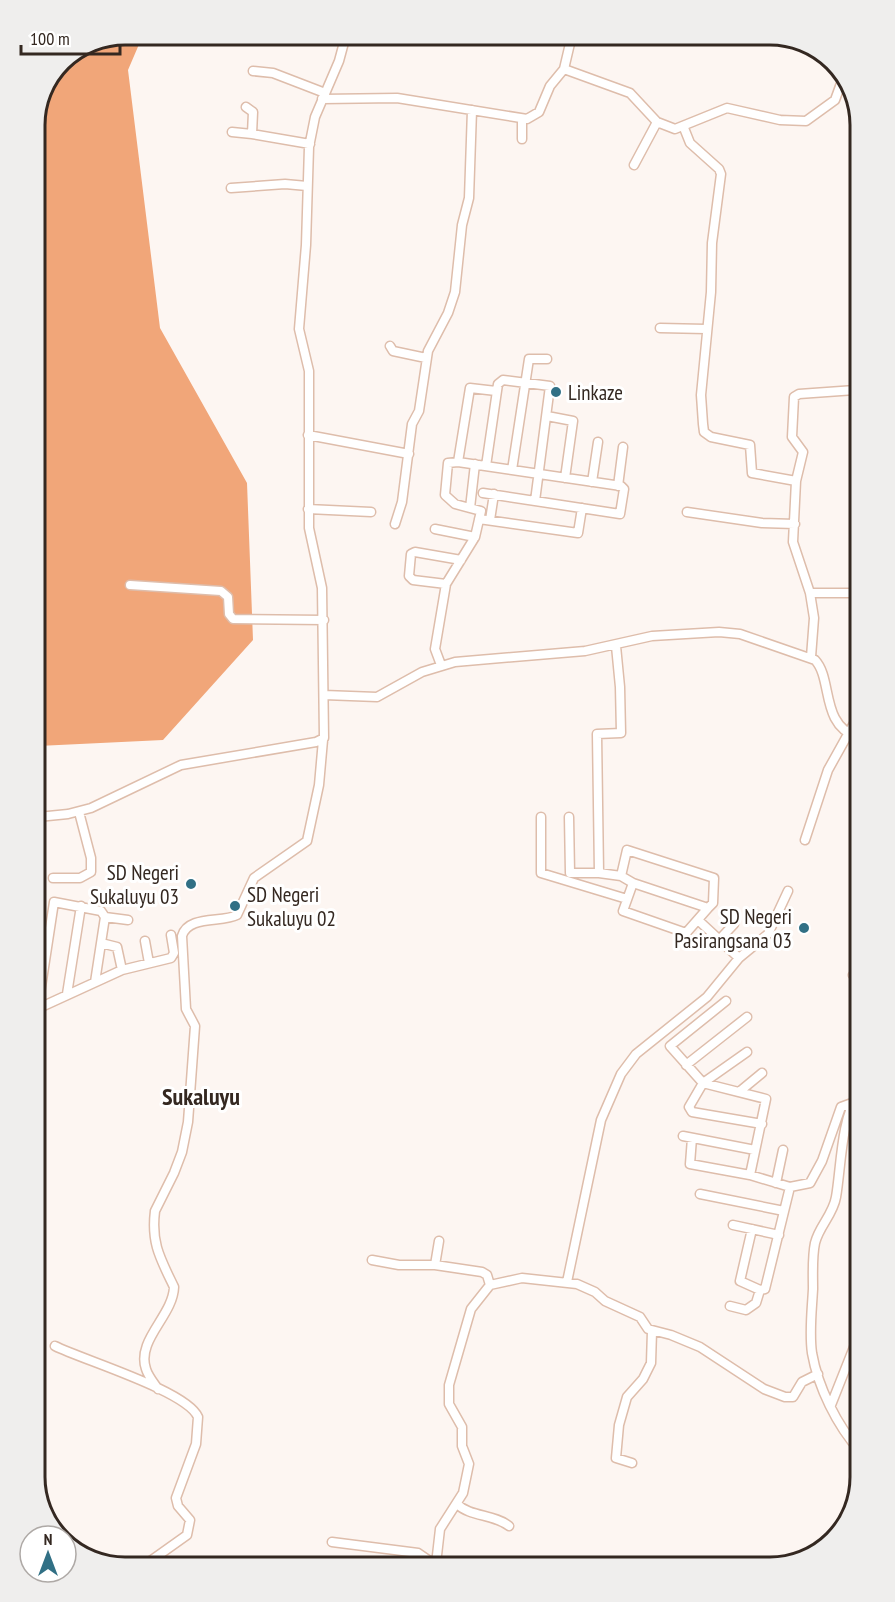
<svg xmlns="http://www.w3.org/2000/svg" width="895" height="1602" viewBox="0 0 895 1602" font-family="'PT Sans Narrow',sans-serif">
<style>
.forest{fill:#f1a679}
.lines{fill:none;stroke-linecap:round;stroke-linejoin:round}
.minor-casing{stroke:#debdab;stroke-width:11}
.minor{stroke:#fff;stroke-width:8}
.poi-dot{fill:#317085;stroke:#fff;stroke-width:2}
.labels{text-anchor:middle;dominant-baseline:central;stroke-width:6;stroke-linejoin:round;paint-order:stroke}
.poi-label{font-size:21px;fill:#342821;stroke:#fff;text-anchor:start}
.quarter-label{font-size:24px;font-weight:bold;fill:#342821;stroke:#fff}
.rim{fill:none;stroke:#342821;stroke-width:3}
</style>
<rect width="100%" height="100%" fill="#fdf6f2"/>
<path class="forest" d="M 126,35 L 143,35 L 128,70 L 160,328 L 247,483 L 253,640 L 163,740 L 38,746 L 35,120 L 61,61 Z"/>
<g class="lines">
<defs>
<path id="minor" d="M 572,35 L 564,69 L 630,93 L 657,122 L 675,129 L 727,108 L 780,120 L 806,121 L 835,100 L 843,78
M 253,71 L 273,73 L 325,93
M 322,99 L 397,98 L 527,119 L 539,112 L 550,86 L 564,69
M 246,107 L 253,112 L 252,134 L 310,144
M 684,128 L 690,143 L 719,169 L 721,174 L 712,243 L 711,292 L 701,395 L 703,424 L 704,432 L 711,437 L 750,445 L 752,473 L 796,481 L 793,542 L 810,593 L 814,618 L 811,657
M 232,132 L 252,134
M 522,139 L 522,119
M 634,165 L 657,122
M 231,188 L 285,184 L 307,186
M 660,328 L 706,329
M 390,346 L 393,351 L 426,358
M 547,416 L 573,421 L 565,478
M 308,435 L 409,454
M 458,462 L 621,486 L 624,489 L 620,514 L 483,493
M 486,466 L 498,384 L 503,380 L 550,386 L 535,501
M 512,470 L 529,359 L 547,359
M 796,481 L 803,452 L 792,437 L 794,397 L 799,394 L 855,390
M 592,482 L 598,442
M 618,486 L 623,447
M 470,508 L 475,464
M 308,509 L 371,512
M 687,512 L 762,523 L 795,524
M 479,519 L 578,533 L 582,508
M 490,520 L 494,494
M 395,524 L 402,502 L 412,424 L 419,411 L 428,351 L 448,313 L 455,292 L 462,225 L 469,198 L 472,110
M 435,529 L 475,537
M 446,584 L 413,580 L 409,576 L 411,554 L 415,552 L 461,560
M 130,585 L 221,591 L 228,597 L 229,614 L 233,619 L 324,620
M 810,593 L 856,593
M 616,646 L 620,687 L 621,733 L 597,734 L 599,873 L 621,876
M 441,665 L 435,649 L 446,584 L 475,537 L 481,511 L 455,504 L 445,495 L 448,463 L 458,462 L 470,388 L 496,391
M 324,695 L 377,697 L 422,672 L 455,662 L 585,651 L 652,636 L 719,632 L 740,634 L 815,660 C 833,679 820,724 857,737
M 38,817 L 68,814 L 91,808 L 181,765 L 316,742 L 324,738 L 322,588 L 309,528 L 309,371 L 299,329 L 306,245 L 309,147 L 315,117 L 339,61 L 346,35
M 541,817 L 541,873 L 627,899
M 569,817 L 570,873 L 599,873
M 805,840 L 828,770 L 857,718
M 53,878 L 80,878 L 91,872 L 91,858 L 79,812
M 633,883 L 708,908 L 686,933 L 623,911 L 633,883 L 621,876 L 627,850 L 714,878 L 713,903 L 708,908
M 698,920 L 739,958
M 719,940 L 734,924
M 145,941 L 149,963
M 122,970 L 117,947 L 101,943 L 105,917 L 128,920
M 853,975 L 858,977
M 95,982 L 101,943
M 67,994 L 81,906
M 39,1000 L 54,902 L 101,911 L 105,917
M 726,1001 L 670,1046 L 703,1083 L 747,1052
M 39,1008 L 122,970 L 171,958 L 174,953 L 171,935
M 686,1065 L 747,1017
M 739,1092 L 762,1073
M 858,1095 C 841,1118 841,1169 836,1197 C 833,1215 819,1226 815,1243 C 812,1257 813,1274 813,1289 C 812,1309 809,1332 812,1353 C 818,1387 837,1426 860,1451
M 683,1136 L 755,1150
M 692,1138 L 690,1164 L 750,1175 L 790,1187 L 765,1289 L 760,1290 L 756,1303 L 746,1310 L 730,1306
M 750,1175 L 766,1099 L 703,1083 L 689,1107 L 692,1112 L 762,1124
M 776,1183 L 783,1150
M 790,1187 L 810,1183 L 822,1161 L 841,1107 L 852,1103
M 700,1194 L 784,1211
M 733,1225 L 779,1235
M 752,1229 L 740,1281 L 760,1290
M 372,1260 L 399,1265 L 435,1265 L 482,1272 L 487,1275 L 490,1285
M 435,1265 L 439,1241
M 567,1282 L 601,1120 L 621,1074 L 636,1054 L 707,997 L 739,958 L 768,934 L 788,891
M 55,1346 C 83,1360 187,1391 198,1417 L 196,1444 L 176,1498 L 178,1506 L 190,1520 L 187,1535 L 142,1567
M 158,1389 C 154,1383 148,1376 146,1369 C 136,1340 173,1316 174,1287 C 160,1258 151,1243 155,1211 L 174,1173 L 182,1152 L 188,1122 L 195,1026 L 186,1009 L 182,936 C 188,915 222,923 237,915 L 254,878 L 307,841 L 319,785 L 323,740
M 831,1405 L 860,1332
M 632,1463 L 616,1458 L 619,1425 L 627,1397 L 643,1379 L 651,1363 L 652,1331
M 457,1504 C 470,1517 494,1514 509,1526
M 332,1542 L 418,1553 L 434,1564
M 436,1564 L 440,1529 L 463,1493 L 469,1464 L 462,1446 L 462,1427 L 449,1404 L 449,1385 L 471,1309 L 490,1285 L 522,1278 L 577,1284 L 595,1292 L 605,1301 L 640,1317 L 648,1329 L 671,1335 L 700,1347 L 764,1389 L 785,1397 L 793,1397 L 802,1382 L 818,1374"/>
</defs>
<use href="#minor" class="minor-casing"/>
<use href="#minor" class="minor"/>
</g>
<g class="poi-dot">
<circle cx="556" cy="392" r="6"/>
<circle cx="191" cy="884" r="6"/>
<circle cx="235" cy="906" r="6"/>
<circle cx="804" cy="928" r="6"/>
</g>
<g class="labels">
<g class="poi-label">
<text x="568" y="392">Linkaze</text>
<text x="179" y="872" text-anchor="end">SD Negeri<tspan x="179" dy="24">Sukaluyu 03</tspan></text>
<text x="247" y="894">SD Negeri<tspan x="247" dy="24">Sukaluyu 02</tspan></text>
<text x="792" y="916" text-anchor="end">SD Negeri<tspan x="792" dy="24">Pasirangsana 03</tspan></text>
</g>
<g class="quarter-label">
<text x="201" y="1096">Sukaluyu</text>
</g>
</g>
<path d="M0 0H895V1602H0ZM125 45H770A80 80 0 0 1 850 125V1477A80 80 0 0 1 770 1557H125A80 80 0 0 1 45 1477V125A80 80 0 0 1 125 45Z" fill="#efeeed" fill-rule="evenodd"/>
<path class="rim" d="M125 45H770A80 80 0 0 1 850 125V1477A80 80 0 0 1 770 1557H125A80 80 0 0 1 45 1477V125A80 80 0 0 1 125 45Z"/>
<g transform="translate(48 1554)"><circle r="28" fill="#ffffff" stroke="#aea9a6" stroke-width="1.5"/>
<path d="M0-4.5L10 22L0 15L-10 22Z" fill="#317085"/>
<text y="-9" font-size="16" font-weight="bold" text-anchor="middle" fill="#342821">N</text>
</g>
<path d="M21 45v9h99v-9" fill="none" stroke="#342821" stroke-width="3"/>
<text x="30" y="45" font-size="18" fill="#342821" stroke="#ffffff" stroke-width="4.5" paint-order="stroke">100 m</text>
</svg>
